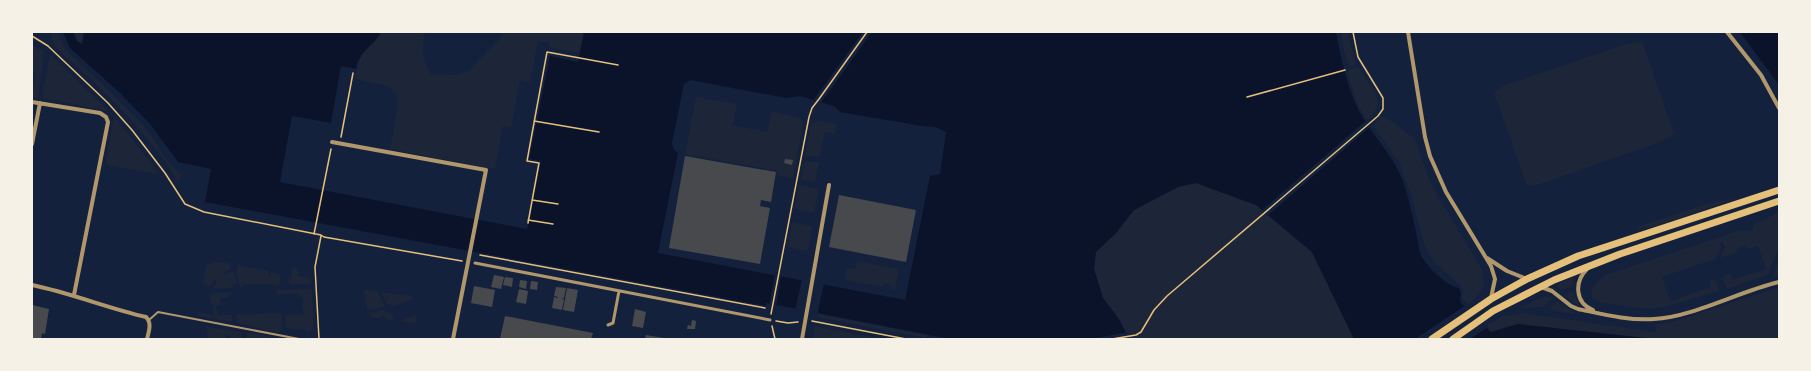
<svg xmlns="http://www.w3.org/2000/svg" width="1811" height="371" viewBox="0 0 1811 371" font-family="Inter,sans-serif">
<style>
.green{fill:#1d2539}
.water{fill:#0b132b;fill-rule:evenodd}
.pier{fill:#14213d}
.building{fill:#48494c}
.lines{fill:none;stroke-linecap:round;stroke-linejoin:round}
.path{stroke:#e5c07b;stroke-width:1.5}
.service{stroke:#b1986c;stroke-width:2}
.pedestrian{stroke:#b1986c;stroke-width:3}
.minor{stroke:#b1986c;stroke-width:4}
.primary{stroke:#e5c07b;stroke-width:7}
</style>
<rect width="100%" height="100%" fill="#14213d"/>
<path class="green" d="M 51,32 L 58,32 L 64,47 L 70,54 C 95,78 122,101 145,128 C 158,142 165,163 181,174 L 179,183 C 155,142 109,95 73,63 C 64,55 50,46 51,32 Z
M 73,32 L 84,32 L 82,45 L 77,41 Z
M 381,32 L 425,32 C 422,51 421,57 431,74 L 457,75 L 468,71 L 501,38 L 502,32 L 584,32 L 580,53 L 548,47 L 549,43 L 538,41 L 530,82 L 520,80 L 511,128 L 503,126 L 495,169 L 390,149 L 398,105 L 396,93 L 387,86 L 355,79 C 357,67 358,56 368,46 C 373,41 378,39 381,32 Z
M 1341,32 L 1348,32 L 1356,65 L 1349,67 L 1344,51 Z
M 1642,41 L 1674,134 L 1663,141 L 1537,185 L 1527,186 L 1494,92 L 1503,86 L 1623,45 Z
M 32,45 L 44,52 L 38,98 L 32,97 L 36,73 L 32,72 Z
M 50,54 L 107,109 L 106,111 L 42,98 Z
M 1357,67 C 1362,70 1365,77 1368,82 C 1379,97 1383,106 1367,120 L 1358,105 L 1347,72 L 1350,71 L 1350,69 Z
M 696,97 L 737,104 L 733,125 L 767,132 L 772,111 L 799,118 L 802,121 L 803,124 L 793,179 L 777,175 L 777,171 L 685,154 Z
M 114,116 L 157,171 L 156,174 L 105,165 Z
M 1381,117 L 1387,118 L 1415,139 L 1428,177 L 1437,195 L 1482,269 L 1484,284 L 1481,292 L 1469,304 L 1462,298 L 1463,293 L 1461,286 L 1435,263 L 1428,253 L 1424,244 L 1412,198 L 1400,164 L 1374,127 L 1375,123 Z
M 817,121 L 837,124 L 835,134 L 825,132 L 820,156 L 805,156 L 811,124 Z
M 804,162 L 819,162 L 815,182 L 801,180 Z
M 1196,183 L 1256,205 L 1312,253 L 1354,339 L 1129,339 L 1119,319 L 1103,298 L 1094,269 L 1096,252 L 1116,233 L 1134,210 L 1178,187 Z
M 799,185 L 819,189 L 814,213 L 794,209 Z
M 1736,198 L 1738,198 L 1653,227 L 1638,229 L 1637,227 L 1706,204 Z
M 1779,212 L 1779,248 L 1767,275 L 1727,289 L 1723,279 L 1725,275 L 1729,274 L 1732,280 L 1766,269 L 1758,246 L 1748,249 L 1745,246 L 1736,249 L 1739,252 L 1720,258 L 1725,247 L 1722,242 L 1720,243 L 1721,248 L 1715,259 L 1662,277 L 1670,301 L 1711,287 L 1709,281 L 1713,279 L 1716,280 L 1719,291 L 1665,307 L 1649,309 L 1601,303 L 1592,298 C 1589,287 1599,279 1608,274 L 1741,230 L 1747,231 L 1753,229 L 1753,225 Z
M 792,222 L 812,226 L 808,251 L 787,247 Z
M 1779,259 L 1779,275 L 1773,278 Z
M 215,261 L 231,264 L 230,269 L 224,273 L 224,275 L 229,272 L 234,273 L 237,284 L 232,284 L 233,288 L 213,288 L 217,281 L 215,280 L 210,286 L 203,284 L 206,266 Z
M 857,261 L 899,269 L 895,290 L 891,289 L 892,285 L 884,283 L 883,287 L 845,280 L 847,268 L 855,269 Z
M 238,265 L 269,271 L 268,274 L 270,275 L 271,272 L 279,274 L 281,282 L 279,285 L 273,286 L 273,284 L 243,284 L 242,287 L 240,287 L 236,274 Z
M 292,268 L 299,269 L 298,276 L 310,278 L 312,281 L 309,284 L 290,284 L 287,279 L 291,279 Z
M 1574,277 L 1572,286 L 1561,291 L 1556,285 Z
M 1779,287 L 1779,339 L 1656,339 L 1518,324 L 1491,332 L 1484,327 L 1503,316 L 1523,313 L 1656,332 L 1656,324 L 1672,322 Z
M 312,289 L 314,330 L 311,329 L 310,331 L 286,328 L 285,315 L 304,314 L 304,310 L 302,310 L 303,297 L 299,297 L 299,293 L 277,295 L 276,290 Z
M 364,289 L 378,291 L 384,305 L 383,307 L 367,310 Z
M 1572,291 L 1579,304 L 1578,306 L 1565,295 Z
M 233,292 L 233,294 L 229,294 L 229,297 L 220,298 L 221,305 L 216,306 L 218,315 L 232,315 L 232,322 L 198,316 L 198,312 L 213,315 L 214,309 L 212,308 L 213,304 L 211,303 L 211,299 L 209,299 L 212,293 Z
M 381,292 L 411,296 L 413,299 L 392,307 L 390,304 L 387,304 Z
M 1545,296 L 1553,298 L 1543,307 L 1519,308 Z
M 1557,301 L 1575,313 L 1575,314 L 1552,311 L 1550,307 Z
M 383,310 L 387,313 L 391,313 L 394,321 L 386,319 L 386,317 L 382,316 L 381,319 L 371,317 L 368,313 Z
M 280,313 L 282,315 L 281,330 L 279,333 L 237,323 L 236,315 Z
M 818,314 L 927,335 L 926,338 L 817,317 Z
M 416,315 L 416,324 L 400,321 Z
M 206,326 L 241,332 L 241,339 L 231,338 L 230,335 L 225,335 L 225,339 L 208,339 Z
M 815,326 L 882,339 L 813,339 Z
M 246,332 L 283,339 L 247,339 Z"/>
<path class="water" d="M 63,32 L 73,32 L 77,41 L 82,44 L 84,32 L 381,32 C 374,46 359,51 356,69 L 341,66 L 331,123 L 292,116 L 280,182 L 527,229 L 541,161 L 529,159 L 550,56 L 578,62 L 584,32 L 1336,32 C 1341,58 1347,87 1359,111 C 1372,135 1393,155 1403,181 C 1409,199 1413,218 1417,237 C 1418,243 1419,252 1422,257 C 1428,268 1447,286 1459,288 L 1461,294 L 1460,298 L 1461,303 L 1491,332 L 1518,324 L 1655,339 L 1354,339 L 1312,252 L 1256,205 L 1196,183 L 1178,187 L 1134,210 L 1116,233 L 1096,252 L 1094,269 L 1103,298 L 1119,319 L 1129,339 L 950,339 L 766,303 L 766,306 L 205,202 L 211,169 L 178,162 L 150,124 L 119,92 L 70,48 ZM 690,80 L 786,98 L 800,96 L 834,106 L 840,112 L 922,126 L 935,127 L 946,132 L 940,174 L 930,176 L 905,300 L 658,253 L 678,153 L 674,150 L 672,143 L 684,84 Z
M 1740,32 L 1779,32 L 1779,85 Z"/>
<path class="pier" d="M 863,32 L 872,32 L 820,104 L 812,102 Z
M 1368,119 L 1372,125 L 1267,216 L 1261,211 Z
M 480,253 L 766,306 L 765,308 L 480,255 Z
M 775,274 L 781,275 L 776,307 L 769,306 Z
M 802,279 L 824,283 L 817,316 L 795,311 Z
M 1466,305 L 1488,327 L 1470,339 L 1415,339 Z
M 1128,332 L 1131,339 L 1091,339 Z"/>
<path class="building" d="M 685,156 L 776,172 L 771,202 L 761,200 L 760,206 L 770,208 L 760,264 L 669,248 Z
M 785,159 L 793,160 L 792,165 L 784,163 Z
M 839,195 L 916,210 L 906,262 L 829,247 Z
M 494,275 L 504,277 L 501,289 L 491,287 Z
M 505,277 L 513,278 L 512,287 L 503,285 Z
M 520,280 L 527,281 L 526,289 L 519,287 Z
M 531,281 L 538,282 L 537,290 L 530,289 Z
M 474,286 L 495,290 L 492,307 L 471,303 Z
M 556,287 L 566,288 L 564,298 L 561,298 L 564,299 L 562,310 L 552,308 L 554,297 L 558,298 L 558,297 L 554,296 Z
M 567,288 L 578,290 L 574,312 L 563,310 Z
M 519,289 L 528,291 L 526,304 L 516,302 Z
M 32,305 L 49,309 L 45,334 L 42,333 L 41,339 L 32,339 Z
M 635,309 L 646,312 L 643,328 L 632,326 Z
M 505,316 L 593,333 L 591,339 L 500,339 Z
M 692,320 L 696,321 L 695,329 L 687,329 L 688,325 L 691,326 Z
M 646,335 L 664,338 L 664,339 L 645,339 Z"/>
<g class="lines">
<path class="path" d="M 32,36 L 48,46 L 108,103 L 132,130 L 165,173 L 185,204 L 204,212 L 321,235 L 324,237 L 462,261
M 1247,97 L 1345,70
M 534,121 L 599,132
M 341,137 L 353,73
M 532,200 L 558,204
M 528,220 L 553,224
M 528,223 L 539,163 L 527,161 L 547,52 L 618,65
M 314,234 L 331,149
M 480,255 L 765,308
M 771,314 L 809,117 L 812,108 L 819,99 L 867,32
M 776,321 L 788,323 L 798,322
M 812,321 L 906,339
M 772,326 L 775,339
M 319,339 L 315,267 L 321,236
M 1112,339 L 1136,335 L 1141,332 L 1154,310 L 1167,296 L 1378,116 L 1383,109 L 1383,98 L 1358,57 L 1353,32"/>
<path class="service" d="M 149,320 L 158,312 L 299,339"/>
<path class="pedestrian" d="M 475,263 L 770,320
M 608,325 L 613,323 L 619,291"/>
<path class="minor" d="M 1408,32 L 1425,137 L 1430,156 L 1446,192 L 1491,266 L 1495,279 L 1491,298
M 1727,32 L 1761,75 L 1779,108
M 32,102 L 100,113 L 106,117 L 108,122 L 74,295
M 332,142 L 486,170 L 453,339
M 32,144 L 40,103
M 1487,258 L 1507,271 L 1527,279
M 1587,269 C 1574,282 1575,303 1593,310
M 32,285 C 71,293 107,308 146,317 C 152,323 149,331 147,339
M 1541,287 L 1552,291 L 1571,306 L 1578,309 C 1602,314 1629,321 1654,319 C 1693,317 1740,291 1779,282
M 802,339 L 829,185"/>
<path class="primary" d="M 1432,339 L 1491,299 L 1527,279 L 1578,256 L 1779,190
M 1453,339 L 1493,311 L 1554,280 L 1620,254 L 1779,201"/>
</g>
<rect width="1811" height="371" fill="none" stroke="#f6f1e7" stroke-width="66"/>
</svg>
